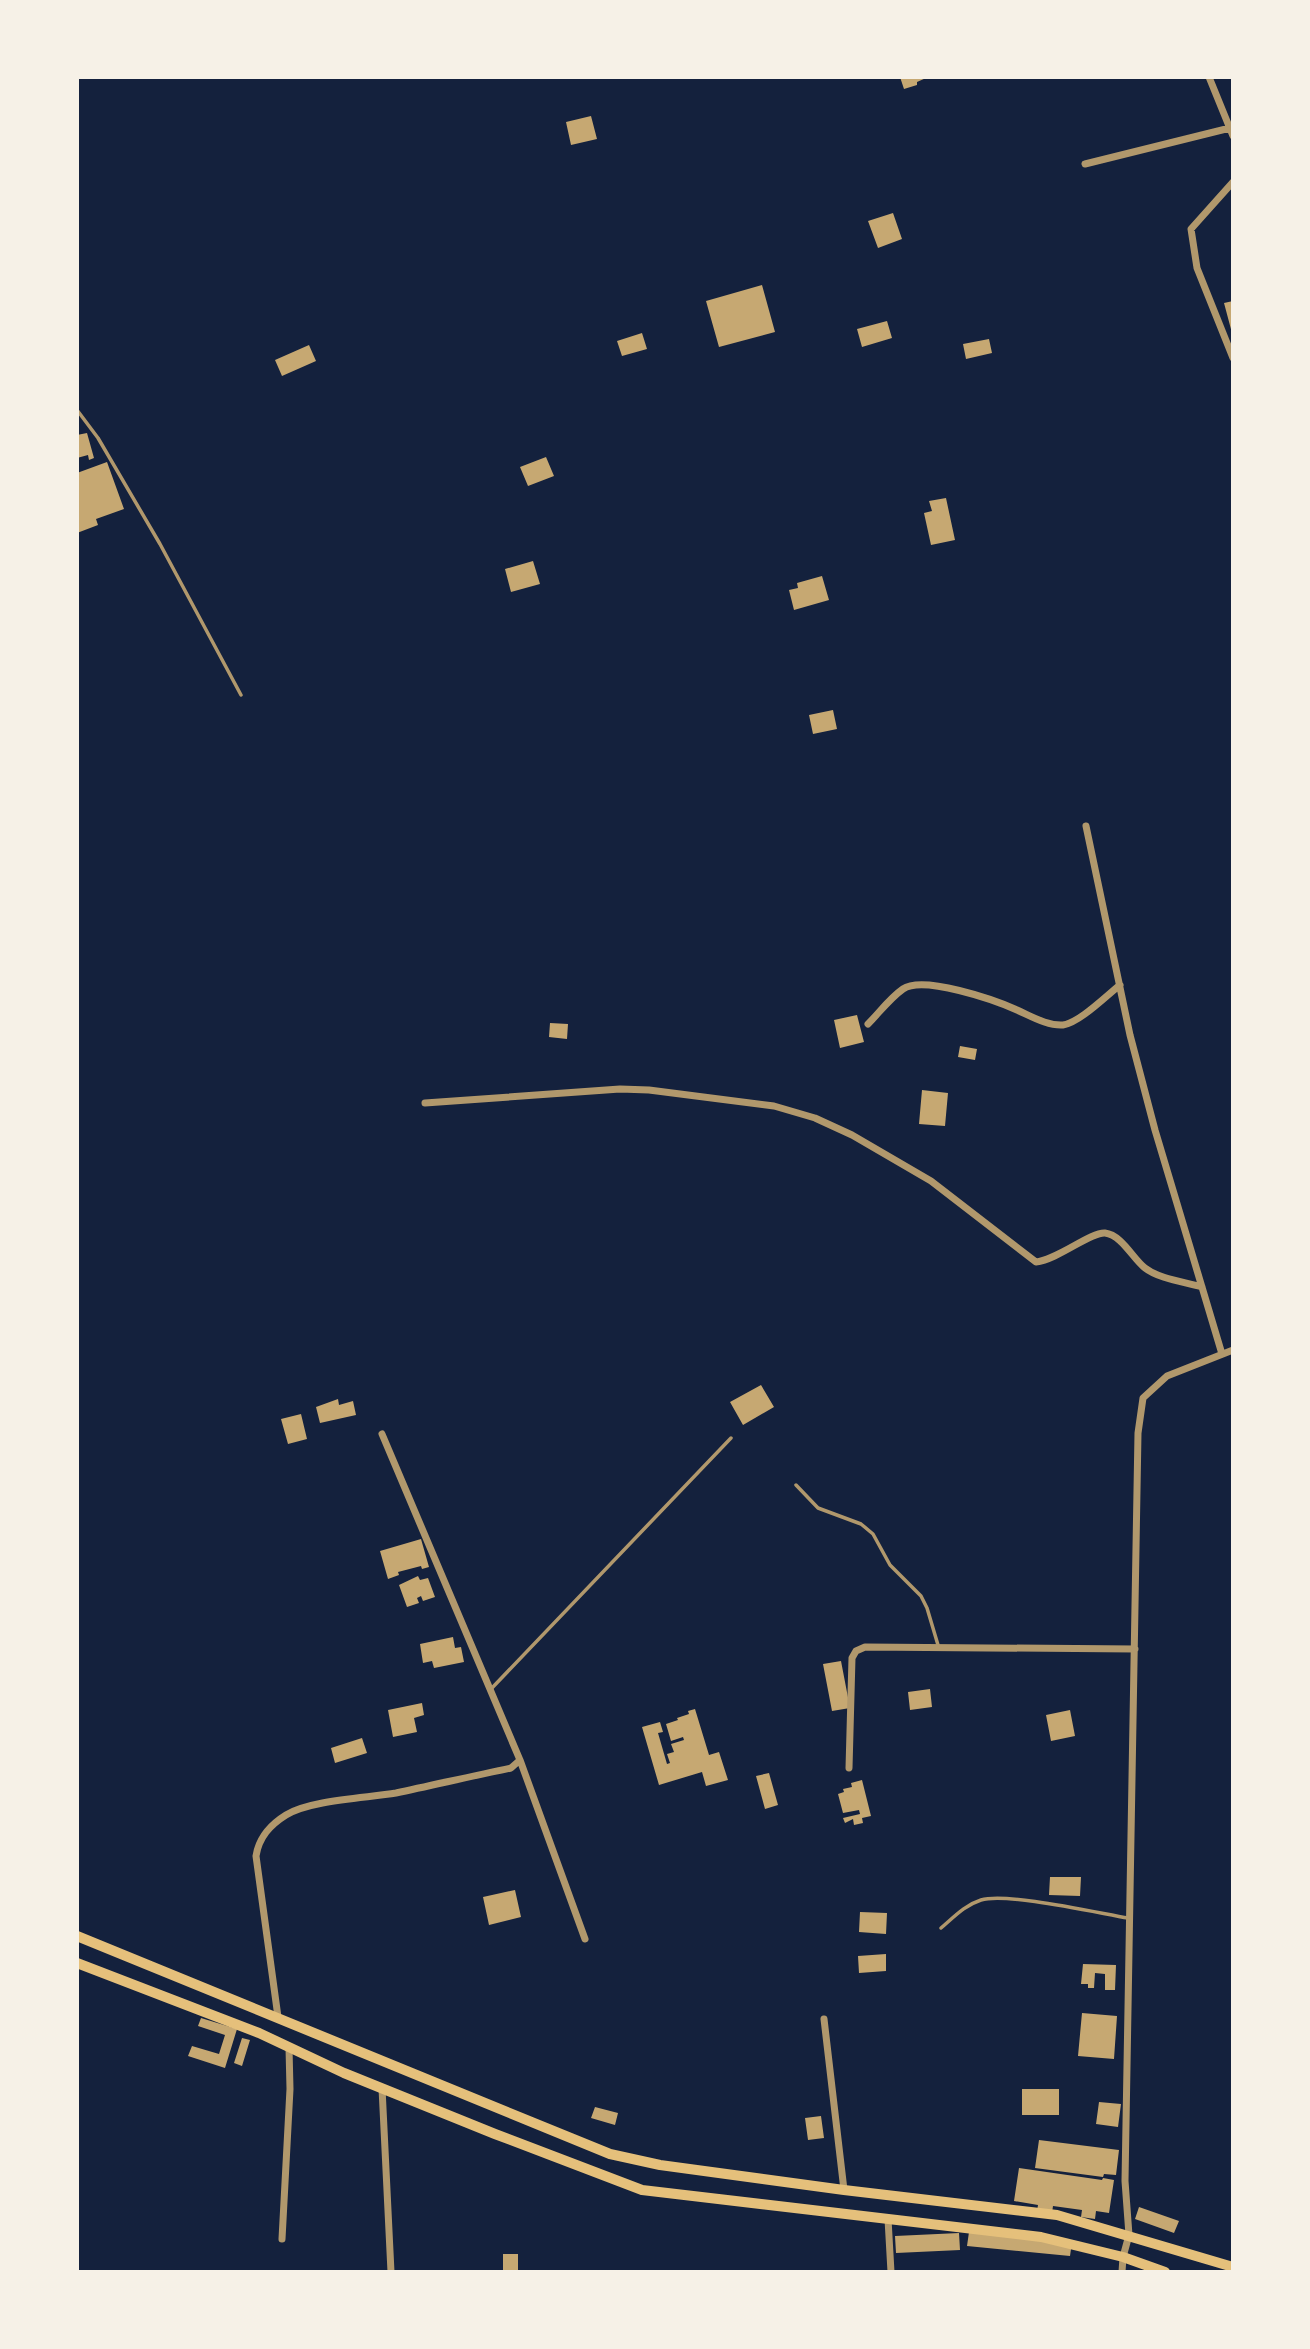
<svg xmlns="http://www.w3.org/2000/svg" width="1310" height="2349" viewBox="0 0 1310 2349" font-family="Roboto,sans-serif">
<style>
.building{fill:#c6a872}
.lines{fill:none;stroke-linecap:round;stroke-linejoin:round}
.service{stroke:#b1986c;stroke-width:3.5}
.minor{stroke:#b1986c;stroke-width:7}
.secondary{stroke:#e5c07b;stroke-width:10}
</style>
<rect width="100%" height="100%" fill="#14213d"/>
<path class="building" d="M 900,77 L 926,77 L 926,78 L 917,82 L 917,85 L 904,89 Z
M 591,116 L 597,139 L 571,145 L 566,122 Z
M 893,213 L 902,239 L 878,248 L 868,221 Z
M 762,285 L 775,332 L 719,347 L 706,301 Z
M 1233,301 L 1233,333 L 1232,333 L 1224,303 Z
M 887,321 L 892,338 L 862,347 L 857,329 Z
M 642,333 L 647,349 L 622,356 L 617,341 Z
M 989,339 L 992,353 L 966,359 L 963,344 Z
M 309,345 L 316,361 L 282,376 L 275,360 Z
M 87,433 L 94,458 L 89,460 L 88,455 L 77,458 L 77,435 Z
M 546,457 L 554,476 L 528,486 L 520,467 Z
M 107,462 L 124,509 L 96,519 L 98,525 L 77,533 L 77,473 Z
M 946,498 L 955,540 L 931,545 L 924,513 L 932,511 L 929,501 Z
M 533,561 L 540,584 L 511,592 L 505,569 Z
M 822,576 L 829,600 L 794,610 L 789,590 L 798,588 L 797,583 Z
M 833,710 L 837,729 L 813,734 L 809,715 Z
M 857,1015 L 864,1042 L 840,1048 L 834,1020 Z
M 550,1023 L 568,1024 L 567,1039 L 549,1037 Z
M 960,1046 L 977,1049 L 975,1060 L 958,1057 Z
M 922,1090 L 948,1093 L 945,1126 L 919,1124 Z
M 761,1385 L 774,1407 L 743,1425 L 730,1402 Z
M 338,1399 L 339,1405 L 353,1401 L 356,1415 L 320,1423 L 316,1407 Z
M 301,1414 L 307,1439 L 288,1444 L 281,1419 Z
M 421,1539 L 429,1567 L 422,1569 L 421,1566 L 398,1572 L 399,1575 L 388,1579 L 380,1551 Z
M 418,1576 L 420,1580 L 428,1578 L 435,1597 L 423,1601 L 421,1596 L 417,1598 L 419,1603 L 407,1607 L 399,1585 Z
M 453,1637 L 455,1648 L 461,1647 L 464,1662 L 434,1668 L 432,1661 L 423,1663 L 420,1644 Z
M 841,1661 L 850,1708 L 832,1711 L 823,1664 Z
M 930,1689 L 932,1707 L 910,1710 L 908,1692 Z
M 422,1703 L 424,1715 L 414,1718 L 417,1732 L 393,1737 L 388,1710 Z
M 695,1709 L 709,1755 L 719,1752 L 728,1780 L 706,1786 L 702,1772 L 659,1785 L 642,1727 L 660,1722 L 663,1732 L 658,1733 L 667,1764 L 670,1763 L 667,1754 L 674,1752 L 671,1744 L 684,1740 L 683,1737 L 671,1741 L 666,1724 L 678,1720 L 677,1718 L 689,1714 L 688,1711 Z
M 1070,1710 L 1075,1736 L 1051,1741 L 1046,1715 Z
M 362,1738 L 367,1753 L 335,1763 L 331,1748 Z
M 769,1773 L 778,1805 L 765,1809 L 756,1776 Z
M 862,1780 L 871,1816 L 862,1818 L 863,1823 L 854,1825 L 853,1819 L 845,1823 L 843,1818 L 860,1814 L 859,1810 L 843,1813 L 838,1794 L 844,1792 L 843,1789 L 852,1787 L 851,1783 Z
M 1050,1877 L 1081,1877 L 1080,1896 L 1049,1895 Z
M 515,1890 L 521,1917 L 489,1925 L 483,1897 Z
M 860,1912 L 887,1913 L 886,1934 L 859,1932 Z
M 886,1954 L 886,1971 L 859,1973 L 858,1956 Z
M 1083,1964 L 1116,1965 L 1115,1990 L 1105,1990 L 1105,1974 L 1095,1973 L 1094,1988 L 1088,1988 L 1088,1984 L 1081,1984 Z
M 1082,2013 L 1117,2016 L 1114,2059 L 1078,2056 Z
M 201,2018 L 237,2029 L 225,2068 L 188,2056 L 192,2046 L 219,2054 L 225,2035 L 198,2026 Z
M 242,2038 L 250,2040 L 242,2066 L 234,2063 Z
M 1022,2089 L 1059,2089 L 1059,2115 L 1022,2115 Z
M 1099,2102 L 1121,2104 L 1118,2127 L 1096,2124 Z
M 595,2107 L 618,2113 L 615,2125 L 591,2118 Z
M 821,2116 L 824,2138 L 808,2140 L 805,2118 Z
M 1039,2140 L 1119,2150 L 1116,2175 L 1104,2174 L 1103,2177 L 1035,2168 Z
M 1019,2168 L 1102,2180 L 1103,2178 L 1114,2180 L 1109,2213 L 1096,2211 L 1095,2219 L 1081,2217 L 1082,2210 L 1053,2206 L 1052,2213 L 1037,2211 L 1038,2205 L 1014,2201 Z
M 1139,2207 L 1179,2221 L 1174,2233 L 1135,2219 Z
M 969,2232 L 1072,2242 L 1070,2256 L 967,2246 Z
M 959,2233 L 960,2250 L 896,2253 L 895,2236 Z
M 503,2254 L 518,2254 L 518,2272 L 503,2272 Z"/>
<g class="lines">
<path class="service" d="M 77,410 L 98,438 L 160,544 L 241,695
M 796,1485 L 818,1508 L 861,1524 L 873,1534 L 890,1565 L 921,1596 L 927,1608 L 938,1645
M 491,1689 L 731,1438
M 941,1928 C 954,1917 965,1905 981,1900 C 1006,1892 1098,1913 1128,1918"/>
<path class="minor" d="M 1209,77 L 1233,136
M 1085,164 L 1230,128
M 1233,182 L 1191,229 L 1197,268 L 1233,358
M 1086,826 L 1130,1035 L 1155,1130 L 1222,1354
M 868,1024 C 879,1013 890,998 903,989 C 923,975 995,1000 1017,1010 C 1031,1016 1047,1026 1063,1025 C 1079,1023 1106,996 1120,985
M 425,1103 L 620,1089 L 649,1090 L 774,1106 L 815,1118 L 852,1135 L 931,1181 L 1036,1262 C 1059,1259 1090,1232 1105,1233 C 1122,1235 1133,1259 1145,1268 C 1159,1279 1185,1282 1202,1287
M 520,1760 L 585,1939
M 849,1768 L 852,1658 L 856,1651 L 865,1647 L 1135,1649
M 278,2017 L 256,1856 C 259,1837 270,1825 286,1815 C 310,1800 367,1798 396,1793 C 434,1785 472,1776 511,1768 L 520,1760 L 382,1434
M 824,2019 L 844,2190
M 382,2088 L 391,2272
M 888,2219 L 891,2272
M 282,2239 L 290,2089 L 289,2048
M 1122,2272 L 1123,2257 L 1129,2235 L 1125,2181 L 1138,1433 L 1143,1398 L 1167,1376 L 1233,1350"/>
<path class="secondary" d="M 77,1936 L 610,2154 L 660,2165 L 844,2190 L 1057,2215 L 1233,2267
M 77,1963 L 259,2033 L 344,2073 L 495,2134 L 642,2190 L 1041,2237 L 1123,2257 L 1165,2272"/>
</g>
<rect width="1310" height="2349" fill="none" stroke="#f6f1e7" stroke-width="158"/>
</svg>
